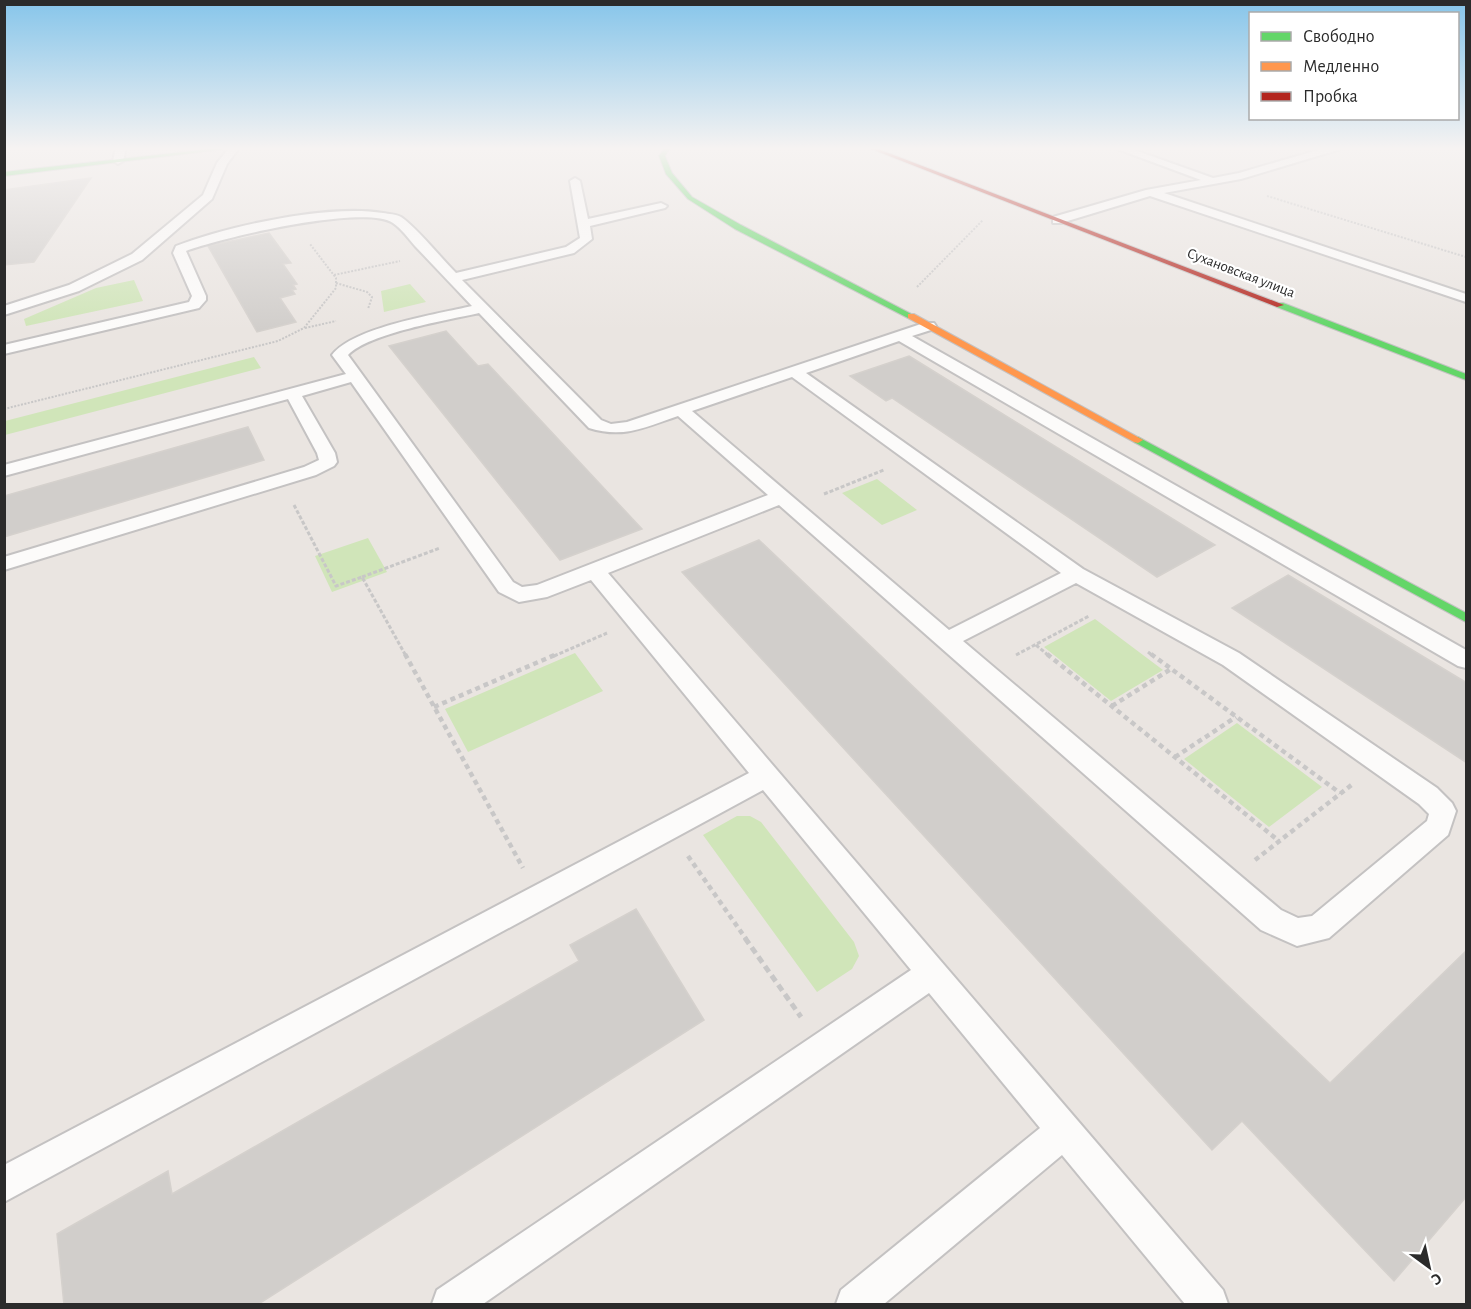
<svg xmlns="http://www.w3.org/2000/svg" width="1471" height="1309" viewBox="0 0 1471 1309" font-family="'Alegreya Sans',sans-serif">
<style>
.green{fill:#d0e5b9}
.building{fill:#d1cecb;stroke:#d5d1cd;stroke-width:1.5}
.lines{fill:none;stroke-linecap:round;stroke-linejoin:round}
.lane-casing{stroke:#c4c2c2;stroke-width:4}
.fast-casing{stroke:#c4c2c2;stroke-width:2}
.slow-casing{stroke:#c4c2c2;stroke-width:2}
.jam-casing{stroke:#c4c2c2;stroke-width:2}
.path-far3{stroke:#c8c7c7;stroke-width:2;stroke-dasharray:2 1.5;stroke-linecap:butt}
.path-far2{stroke:#c8c7c7;stroke-width:3;stroke-dasharray:4 2;stroke-linecap:butt}
.path-far1{stroke:#c8c7c7;stroke-width:4.5;stroke-dasharray:5 4;stroke-linecap:butt}
.path{stroke:#c8c7c7;stroke-width:5;stroke-dasharray:7 4.5;stroke-linecap:butt}
.lane{fill:#fcfbfa;fill-rule:evenodd}
.fast{fill:#63d668;fill-rule:evenodd}
.slow{fill:#ff974d;fill-rule:evenodd}
.jam{fill:#b3261e;fill-rule:evenodd}
.labels{text-anchor:middle;dominant-baseline:central;stroke-width:4.5;stroke-linejoin:round;paint-order:stroke}
.far-street-label{font-size:15px;fill:#2b2b2b;stroke:#fff}
</style>
<rect width="100%" height="100%" fill="#eae5e1"/>
<path class="green" d="M 134,280 L 143,301 L 26,326 L 24,319 L 96,288 Z
M 410,284 L 426,302 L 384,312 L 381,291 Z
M 254,357 L 261,368 L 5,435 L 5,421 Z
M 877,479 L 917,510 L 882,525 L 842,493 Z
M 368,538 L 387,572 L 332,592 L 315,556 Z
M 1095,619 L 1163,670 L 1111,701 L 1044,647 Z
M 575,653 L 603,691 L 468,752 L 445,709 Z
M 1237,723 L 1322,787 L 1269,827 L 1184,759 Z
M 737,816 L 750,816 L 761,822 L 854,942 L 859,956 L 852,969 L 817,992 L 703,835 Z"/>
<path class="building" d="M 91,178 L 34,262 L 4,265 L 4,190 Z
M 269,233 L 291,263 L 283,264 L 297,284 L 293,285 L 296,289 L 292,290 L 295,294 L 280,298 L 296,322 L 257,332 L 208,246 Z
M 446,331 L 478,366 L 488,364 L 642,529 L 560,560 L 389,346 Z
M 909,356 L 1215,545 L 1157,577 L 892,398 L 886,401 L 850,376 Z
M 248,427 L 264,460 L 4,537 L 4,496 Z
M 759,540 L 1330,1083 L 1467,950 L 1467,1196 L 1394,1281 L 1242,1121 L 1212,1150 L 682,572 Z
M 1288,575 L 1467,683 L 1467,763 L 1232,608 Z
M 636,909 L 704,1020 L 257,1305 L 64,1305 L 57,1234 L 168,1171 L 172,1194 L 579,961 L 570,945 Z"/>
<g class="lines">
<defs>
<path id="lane" d="M 116,147 L 126,147 L 123,161 L 118,164 L 113,161 Z
M 230,147 L 239,148 L 227,164 L 212,199 L 142,260 L 79,291 L 4,315 L 4,306 L 69,285 L 132,254 L 203,195 L 217,163 Z
M 1112,147 L 1126,147 L 1213,178 L 1239,173 L 1328,147 L 1342,147 L 1341,149 L 1241,179 L 1164,193 L 1466,294 L 1466,302 L 1150,196 L 1061,223 L 1053,223 L 1053,217 L 1146,190 L 1201,180 Z
M 575,178 L 580,181 L 588,219 L 661,203 L 667,206 L 665,208 L 590,226 L 592,239 L 574,253 L 462,280 L 601,420 L 611,424 L 627,422 L 924,323 L 934,323 L 936,326 L 934,329 L 912,336 L 1466,650 L 1466,668 L 1458,666 L 899,341 L 806,373 L 1083,569 L 1239,653 L 1437,788 L 1452,803 L 1456,811 L 1448,835 L 1329,938 L 1297,946 L 1261,930 L 779,505 L 608,573 L 1223,1290 L 1228,1304 L 1185,1304 L 1062,1155 L 884,1304 L 836,1304 L 841,1290 L 1040,1128 L 929,993 L 483,1304 L 432,1304 L 437,1290 L 911,970 L 763,790 L 4,1202 L 4,1165 L 749,773 L 591,580 L 547,597 L 519,602 L 499,592 L 351,382 L 302,396 L 335,453 L 337,462 L 334,466 L 316,475 L 4,570 L 4,557 L 304,467 L 319,460 L 317,453 L 288,399 L 4,476 L 4,465 L 346,374 L 332,355 C 353,327 438,314 472,306 C 453,286 435,267 415,246 C 409,239 401,228 393,223 C 364,204 220,238 186,251 L 206,296 L 206,300 L 199,308 L 4,354 L 4,345 L 189,302 L 192,296 L 173,253 L 176,246 C 228,226 328,204 383,213 C 389,214 396,214 401,217 C 416,227 442,259 456,273 L 566,247 L 580,238 L 570,181 ZM 479,313 L 589,428 C 624,439 645,427 678,416 L 768,495 L 537,585 L 522,587 L 513,582 L 348,355 C 369,333 448,320 479,313 ZM 792,377 L 1061,573 L 949,630 L 692,411 ZM 1076,583 L 1223,665 L 1419,804 L 1429,814 L 1427,821 L 1312,916 L 1298,918 L 1281,910 L 963,641 Z"/>
<path id="fast" d="M 227,147 L 242,147 L 4,176 L 4,172 Z
M 665,147 L 671,147 L 665,156 L 672,173 L 692,197 L 741,225 L 915,316 L 908,318 L 735,229 L 688,199 L 666,174 L 659,156 Z
M 1277,303 L 1283,303 L 1466,374 L 1466,380 L 1277,307 Z
M 1138,437 L 1466,613 L 1466,622 L 1134,442 L 1134,438 Z"/>
<path id="slow" d="M 908,314 L 914,314 L 1143,440 L 1138,443 L 1134,442 L 908,318 Z"/>
<path id="jam" d="M 866,147 L 873,147 L 1284,305 L 1277,307 Z"/>
</defs>
<use href="#lane" class="lane-casing"/>
<use href="#fast" class="fast-casing"/>
<use href="#slow" class="slow-casing"/>
<use href="#jam" class="jam-casing"/>
<path class="path-far3" d="M 1267,196 L 1466,257
M 334,275 L 400,261
M 336,283 L 367,292 L 372,297 L 368,309
M 917,287 L 983,220
M 305,328 L 336,321
M 4,409 L 278,341 L 304,328 L 336,288 L 336,278 L 310,244"/>
<path class="path-far2" d="M 824,494 L 884,470
M 294,505 L 336,586 L 362,577 L 406,656
M 362,577 L 440,548
M 1036,645 L 1049,656
M 1148,652 L 1153,656
M 1016,655 L 1089,616
M 554,656 L 607,633"/>
<path class="path-far1" d="M 405,654 L 523,868
M 1047,654 L 1279,841
M 1151,654 L 1340,793
M 1112,706 L 1171,669
M 434,707 L 557,654
M 1175,757 L 1236,717
M 688,856 L 746,939
M 1255,860 L 1354,783"/>
<path class="path" d="M 745,938 L 801,1017"/>
<use href="#lane" class="lane"/>
<use href="#fast" class="fast"/>
<use href="#slow" class="slow"/>
<use href="#jam" class="jam"/>
</g>
<linearGradient id="sky" x2="0" y2="1"><stop stop-color="#86c5ea"/><stop offset="0.45" stop-color="#f6f3f2"/><stop offset="1" stop-color="#f6f3f2" stop-opacity="0"/></linearGradient>
<rect width="1471" height="330" fill="url(#sky)"/>
<g class="labels">
<g class="far-street-label">
<text transform="translate(1241 273) rotate(21)">Сухановская улица</text>
</g>
</g>
<rect width="1471" height="1309" fill="none" stroke="#2b2b2b" stroke-width="12"/>
<rect x="1249" y="12" width="210" height="108" fill="#ffffff" stroke="#aaaaaa" stroke-width="1.5"/>
<rect x="1261" y="32" width="30" height="9" fill="#63d668" stroke="#aaaaaa" stroke-width="1.5"/>
<text x="1303" y="42" font-size="18" fill="#2b2b2b">Свободно</text>
<rect x="1261" y="62" width="30" height="9" fill="#ff974d" stroke="#aaaaaa" stroke-width="1.5"/>
<text x="1303" y="72" font-size="18" fill="#2b2b2b">Медленно</text>
<rect x="1261" y="92" width="30" height="9" fill="#b3261e" stroke="#aaaaaa" stroke-width="1.5"/>
<text x="1303" y="102" font-size="18" fill="#2b2b2b">Пробка</text>
<g transform="translate(1429 1267) rotate(147)" stroke="#ffffff" stroke-width="4.5" paint-order="stroke">
<path d="M0-4.5L10 22L0 15L-10 22Z" fill="#2b2b2b"/>
<text y="-9" font-size="16" font-weight="bold" text-anchor="middle" fill="#2b2b2b">С</text>
</g>
</svg>
